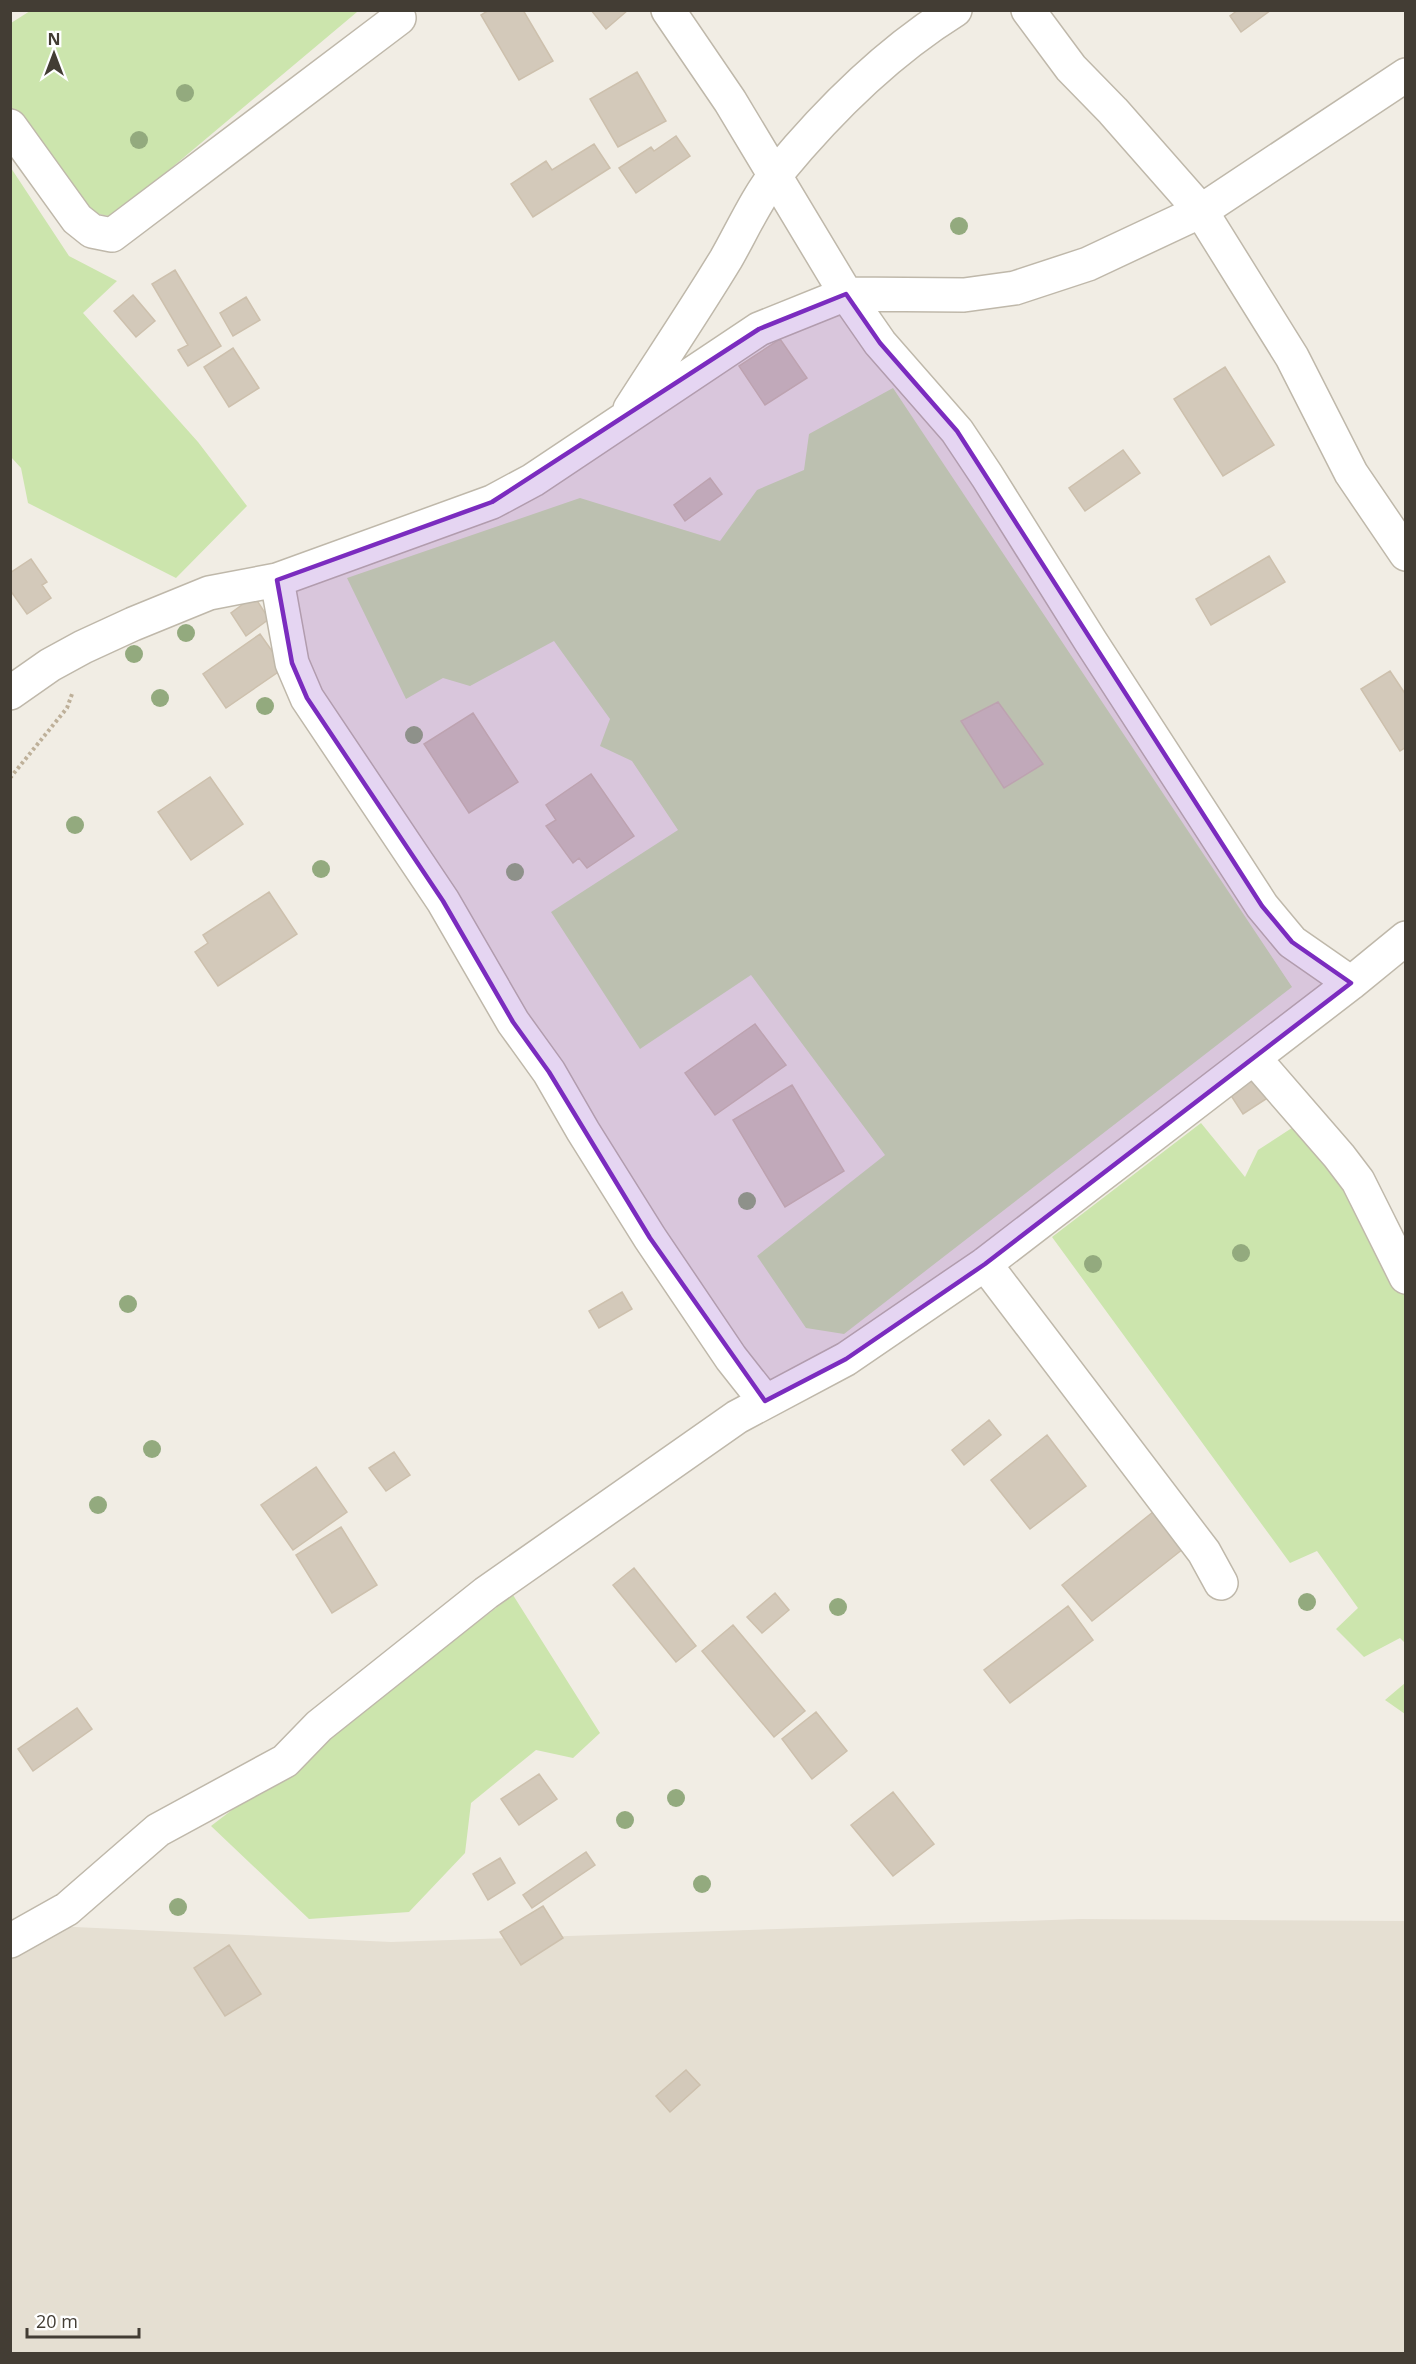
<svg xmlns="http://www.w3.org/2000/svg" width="1416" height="2364" viewBox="0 0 1416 2364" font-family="'Open Sans',sans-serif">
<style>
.residential{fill:#e5dfd2}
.green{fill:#cce5ad}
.building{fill:#d3c9ba;stroke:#cdc0ad;stroke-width:1.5}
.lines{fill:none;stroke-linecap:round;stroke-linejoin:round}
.minor-casing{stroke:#bfb8aa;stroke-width:36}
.path{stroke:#beb099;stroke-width:4;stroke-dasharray:3 3;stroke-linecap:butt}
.minor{stroke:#fff;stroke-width:33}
.tree{fill:#93aa7e}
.marked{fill:#7b2cbf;fill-opacity:0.2;stroke:#7b2cbf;stroke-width:4.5;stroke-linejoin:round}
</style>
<rect width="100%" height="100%" fill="#f1ede4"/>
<path class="residential" d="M 1080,1919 L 1405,1921 L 1405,2353 L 11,2354 L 11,1924 L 391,1942 Z"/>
<path class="green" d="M 356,10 L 357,12 L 113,217 L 85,211 L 11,112 L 11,23 L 30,11 Z
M 11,168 L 69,256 L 117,281 L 83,313 L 198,442 L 247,506 L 176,578 L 28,503 L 21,468 L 11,457 Z
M 893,388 L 1292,987 L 844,1334 L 806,1328 L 757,1256 L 885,1155 L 751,975 L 640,1049 L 551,912 L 678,830 L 632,761 L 600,746 L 610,719 L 554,641 L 470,686 L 443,678 L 406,699 L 347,578 L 580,498 L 720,541 L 757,490 L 804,470 L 809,434 Z
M 1301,1122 L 1405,1285 L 1405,1643 L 1400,1638 L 1364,1657 L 1336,1629 L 1358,1608 L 1317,1551 L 1290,1563 L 1052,1237 L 1201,1123 L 1245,1177 L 1258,1150 Z
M 513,1595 L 600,1733 L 573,1758 L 536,1750 L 471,1803 L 465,1853 L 409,1912 L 309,1919 L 211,1826 Z
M 1405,1683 L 1405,1714 L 1385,1700 Z"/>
<path class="building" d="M 489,10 L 523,10 L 553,61 L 519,80 L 481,15 Z
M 591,10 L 628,10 L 606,29 Z
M 1238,10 L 1271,10 L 1241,32 L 1230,16 Z
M 637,72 L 666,121 L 618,147 L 590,99 Z
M 676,136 L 690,156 L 636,193 L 619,168 L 651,147 L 654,151 Z
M 594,144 L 610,168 L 533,217 L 511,184 L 546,161 L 552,170 Z
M 175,270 L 221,346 L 188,366 L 178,350 L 188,345 L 152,284 Z
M 133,295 L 155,321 L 136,337 L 114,311 Z
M 246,297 L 260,320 L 233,336 L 220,313 Z
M 780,339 L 807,378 L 765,405 L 739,366 Z
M 233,348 L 259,388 L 229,407 L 204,367 Z
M 1225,367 L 1274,445 L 1223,476 L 1174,399 Z
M 1123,450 L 1140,473 L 1085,511 L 1069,488 Z
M 710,478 L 722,494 L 685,521 L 674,505 Z
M 1269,556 L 1285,582 L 1211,625 L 1196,599 Z
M 31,559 L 47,582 L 42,585 L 51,598 L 27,614 L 10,590 L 10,573 Z
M 254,596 L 269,619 L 246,636 L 231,613 Z
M 260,634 L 284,668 L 226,708 L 203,674 Z
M 1390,671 L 1406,695 L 1406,747 L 1400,751 L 1361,689 Z
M 998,702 L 1043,764 L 1004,788 L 961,721 Z
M 473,713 L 518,782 L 469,813 L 424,744 Z
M 591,774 L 634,836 L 587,868 L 579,858 L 573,863 L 546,826 L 556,820 L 546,805 Z
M 210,777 L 243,824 L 191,860 L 158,812 Z
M 269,892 L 297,934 L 218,986 L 195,952 L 208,943 L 203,935 Z
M 755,1024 L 786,1065 L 715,1115 L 685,1073 Z
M 1257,1072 L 1272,1095 L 1243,1114 L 1228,1091 Z
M 792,1085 L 844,1171 L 785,1207 L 733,1120 Z
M 622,1292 L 632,1309 L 599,1328 L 589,1311 Z
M 989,1420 L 1001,1435 L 964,1465 L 952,1450 Z
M 1047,1435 L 1086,1486 L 1030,1529 L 991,1480 Z
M 394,1452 L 410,1475 L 386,1491 L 369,1468 Z
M 316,1467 L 347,1512 L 293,1550 L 261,1505 Z
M 1153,1512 L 1183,1549 L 1092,1621 L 1062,1585 Z
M 341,1527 L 377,1585 L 332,1613 L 296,1555 Z
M 634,1568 L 696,1646 L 676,1662 L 613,1585 Z
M 775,1593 L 789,1610 L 762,1633 L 747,1617 Z
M 1068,1606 L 1093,1640 L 1010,1703 L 984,1670 Z
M 733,1625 L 805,1711 L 774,1737 L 702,1651 Z
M 77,1708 L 92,1729 L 33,1771 L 18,1749 Z
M 816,1712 L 847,1751 L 812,1779 L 782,1739 Z
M 539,1774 L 557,1799 L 519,1825 L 501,1799 Z
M 893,1792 L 934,1844 L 893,1876 L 851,1825 Z
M 586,1852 L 595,1865 L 532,1908 L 523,1895 Z
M 500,1858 L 515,1883 L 488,1900 L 473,1874 Z
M 543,1906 L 563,1938 L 521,1965 L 500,1932 Z
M 229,1945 L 261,1994 L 225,2016 L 194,1968 Z
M 686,2070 L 700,2085 L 670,2112 L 656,2096 Z"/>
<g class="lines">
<defs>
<path id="minor" d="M 668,10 L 730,101 L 846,294 L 880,343 L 957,431 L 987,476 L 1091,642 L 1262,906 L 1292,942 L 1351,983
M 1028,10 L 1071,68 L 1113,111 L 1201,211 L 1292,357 L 1351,473 L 1406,554
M 10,126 L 77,219 L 92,231 L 112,235 L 399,18
M 630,409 C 662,359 695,310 726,259 C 741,233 758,195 777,173 C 828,111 886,53 955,10
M 277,580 L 292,663 L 307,698 L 443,901 L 513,1022 L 549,1072 L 583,1131 L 650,1238 L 731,1358 L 765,1401
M 10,693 L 50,665 L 83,647 L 133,624 L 209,593 L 277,580 L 492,502 L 533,480 L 759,329 L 846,294 L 964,295 L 1015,288 L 1088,264 L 1201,211 L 1406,75
M 1254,1058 L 1339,1156 L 1358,1181 L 1406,1277
M 985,1264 L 1204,1552 L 1221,1583
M 10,1941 L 67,1909 L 158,1830 L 285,1761 L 319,1726 L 486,1593 L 737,1417 L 846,1359 L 985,1264 L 1351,983 L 1406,938"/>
</defs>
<use href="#minor" class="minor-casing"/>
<path class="path" d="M 10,778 L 67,708 L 72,694"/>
<use href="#minor" class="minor"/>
</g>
<g class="tree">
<circle cx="185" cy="93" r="9"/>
<circle cx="139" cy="140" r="9"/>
<circle cx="959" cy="226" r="9"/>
<circle cx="186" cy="633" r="9"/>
<circle cx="134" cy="654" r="9"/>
<circle cx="160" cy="698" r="9"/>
<circle cx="265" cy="706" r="9"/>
<circle cx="414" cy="735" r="9"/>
<circle cx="75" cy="825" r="9"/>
<circle cx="321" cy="869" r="9"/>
<circle cx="515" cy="872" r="9"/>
<circle cx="747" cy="1201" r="9"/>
<circle cx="1241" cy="1253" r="9"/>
<circle cx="1093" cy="1264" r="9"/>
<circle cx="128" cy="1304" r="9"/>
<circle cx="152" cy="1449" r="9"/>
<circle cx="98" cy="1505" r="9"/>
<circle cx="1307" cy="1602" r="9"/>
<circle cx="838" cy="1607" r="9"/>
<circle cx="676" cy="1798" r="9"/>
<circle cx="625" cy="1820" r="9"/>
<circle cx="702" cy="1884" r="9"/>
<circle cx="178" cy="1907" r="9"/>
</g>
<path class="marked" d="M 846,294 L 880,343 L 957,431 L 1262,906 L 1292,942 L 1351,983 L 985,1264 L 846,1359 L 765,1401 L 650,1238 L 549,1072 L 513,1022 L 443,901 L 307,698 L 292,663 L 277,580 L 492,502 L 759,329 Z"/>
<rect width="1416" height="2364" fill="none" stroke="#433d34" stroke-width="24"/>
<g transform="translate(54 54)" stroke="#ffffff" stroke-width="4.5" paint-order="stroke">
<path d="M0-4.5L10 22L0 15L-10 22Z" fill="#433d34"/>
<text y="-9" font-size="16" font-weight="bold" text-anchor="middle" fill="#433d34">N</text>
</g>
<path d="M27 2328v9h112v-9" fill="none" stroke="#433d34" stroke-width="3"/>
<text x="36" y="2328" font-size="18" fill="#433d34" stroke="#ffffff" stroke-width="4.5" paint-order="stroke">20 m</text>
</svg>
